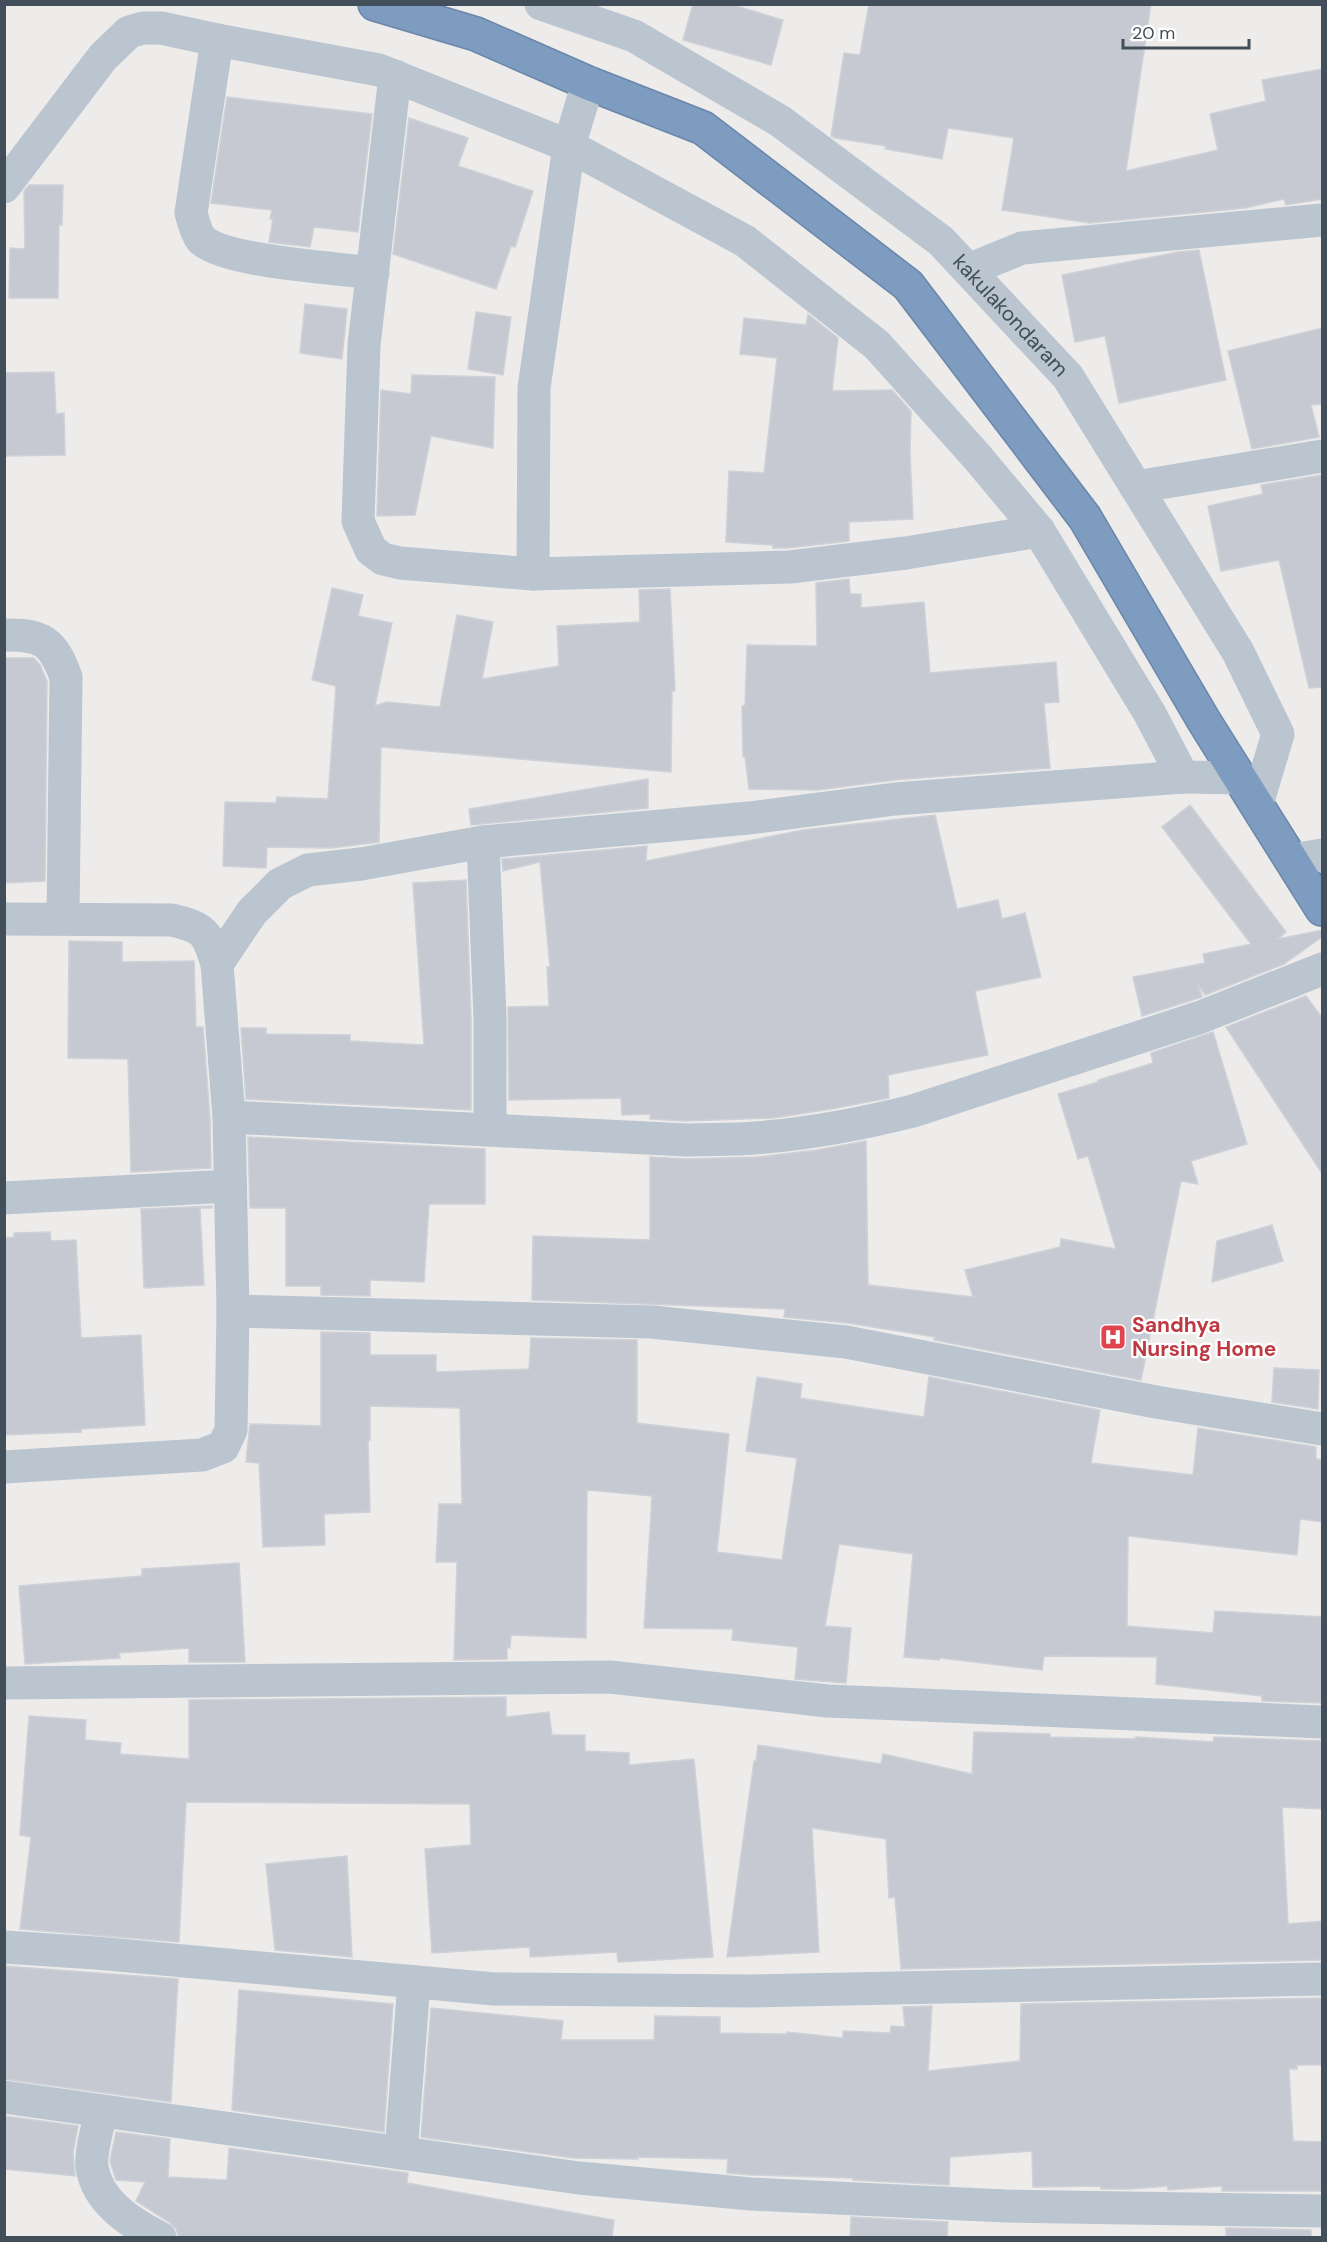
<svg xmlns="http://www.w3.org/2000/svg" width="1327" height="2242" viewBox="0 0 1327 2242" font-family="'DM Sans',sans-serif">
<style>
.building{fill:#c6c9d2;stroke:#ced1d8;stroke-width:1.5}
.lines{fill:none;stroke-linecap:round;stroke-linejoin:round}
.highway-casing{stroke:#6a87aa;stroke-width:36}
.street{stroke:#bac5cf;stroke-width:33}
.highway{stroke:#7e9cbf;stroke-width:33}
.labels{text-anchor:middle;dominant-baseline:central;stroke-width:4.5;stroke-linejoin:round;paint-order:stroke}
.street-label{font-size:21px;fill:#424e59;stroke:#fff}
.health-label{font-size:21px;font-weight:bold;fill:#be3a42;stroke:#fff;text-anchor:start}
</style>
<rect width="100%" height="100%" fill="#eeebeb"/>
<path class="building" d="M 693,4 L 730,4 L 783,20 L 771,65 L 683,40 Z
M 869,4 L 1151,4 L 1126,171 L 1218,150 L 1210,114 L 1266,101 L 1262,80 L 1323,69 L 1323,199 L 1286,205 L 1284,199 L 1246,208 L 1090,223 L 1002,210 L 1014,138 L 948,128 L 942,159 L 885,149 L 886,146 L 835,138 L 831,136 L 844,53 L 860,55 Z
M 227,97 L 372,114 L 358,232 L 314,227 L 310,247 L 269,242 L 273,219 L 270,219 L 272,210 L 211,203 Z
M 409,118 L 468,138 L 458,166 L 533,191 L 515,247 L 511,246 L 496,289 L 393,254 Z
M 29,185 L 63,185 L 62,225 L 59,225 L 58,298 L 9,298 L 10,248 L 25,249 L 24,191 Z
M 1199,250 L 1226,380 L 1119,403 L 1105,336 L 1075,342 L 1062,275 L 1178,252 Z
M 305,304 L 347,309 L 342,359 L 300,353 Z
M 476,312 L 511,317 L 503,375 L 468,369 Z
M 808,314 L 838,338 L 832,391 L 892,390 L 911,411 L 910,453 L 913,519 L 849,522 L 849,541 L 787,548 L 773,548 L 773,545 L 726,542 L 729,471 L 764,473 L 777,358 L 740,354 L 744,318 L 806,325 Z
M 1323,328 L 1323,404 L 1311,405 L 1319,437 L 1252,449 L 1228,351 Z
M 54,372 L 56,414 L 64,413 L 65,455 L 4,456 L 4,373 Z
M 412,375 L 495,377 L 493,448 L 431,436 L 415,515 L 377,516 L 381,390 L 411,394 Z
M 1323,475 L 1323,687 L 1309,688 L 1279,560 L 1221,571 L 1208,506 L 1263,494 L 1261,485 Z
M 849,579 L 850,594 L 861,594 L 861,608 L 924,602 L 930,673 L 1056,662 L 1059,702 L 1044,703 L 1050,768 L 894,780 L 818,790 L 749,789 L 745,757 L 743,757 L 742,706 L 745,705 L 747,645 L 817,646 L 816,583 Z
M 332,588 L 363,595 L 358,616 L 392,623 L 375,706 L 386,702 L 440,707 L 457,615 L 493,622 L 482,679 L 559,666 L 557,626 L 640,622 L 639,590 L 670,589 L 675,691 L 672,691 L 671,772 L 381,747 L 379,842 L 331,848 L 267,847 L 266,868 L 223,866 L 225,802 L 276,803 L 277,797 L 328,799 L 336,686 L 312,680 Z
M 4,658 L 34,658 L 40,665 L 47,681 L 45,881 L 4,883 Z
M 648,779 L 648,808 L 471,825 L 469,809 Z
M 1190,805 L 1286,932 L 1278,939 L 1323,930 L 1323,936 L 1284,964 L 1205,995 L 1198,984 L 1202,997 L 1142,1016 L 1133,977 L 1205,963 L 1203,954 L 1251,944 L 1162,827 Z
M 935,815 L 957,909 L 998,900 L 1002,919 L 1025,913 L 1041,977 L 975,991 L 988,1055 L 888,1075 L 889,1098 L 831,1109 L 773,1118 L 686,1121 L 650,1119 L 650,1114 L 622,1115 L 621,1098 L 509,1100 L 508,1007 L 549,1006 L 547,967 L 550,967 L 540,862 L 503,871 L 502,859 L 647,846 L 646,861 L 803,830 Z
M 466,880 L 471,1018 L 471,1110 L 246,1099 L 241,1028 L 266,1028 L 266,1034 L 350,1035 L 350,1041 L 424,1045 L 413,883 Z
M 69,941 L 122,942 L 122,962 L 194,961 L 196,1027 L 203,1027 L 210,1118 L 211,1168 L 131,1172 L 128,1059 L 68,1058 Z
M 1306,996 L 1323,1019 L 1323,1175 L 1226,1027 Z
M 1213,1032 L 1247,1144 L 1191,1161 L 1198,1184 L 1181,1181 L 1141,1380 L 934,1340 L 935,1337 L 848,1323 L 784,1317 L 785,1309 L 532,1300 L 533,1236 L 650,1240 L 650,1157 L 687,1159 L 757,1157 L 817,1150 L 866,1141 L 868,1285 L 973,1297 L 965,1270 L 1060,1247 L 1061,1239 L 1116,1249 L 1088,1156 L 1078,1159 L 1058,1094 L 1098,1082 L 1098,1080 L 1153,1063 L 1151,1053 Z
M 248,1137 L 485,1149 L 485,1204 L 429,1204 L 424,1282 L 370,1280 L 370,1296 L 321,1295 L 321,1286 L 286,1286 L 286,1208 L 250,1208 Z
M 212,1206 L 212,1208 L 200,1208 L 204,1285 L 144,1288 L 141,1209 Z
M 1272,1225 L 1283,1261 L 1212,1282 L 1217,1241 Z
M 50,1232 L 51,1241 L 76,1240 L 81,1338 L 141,1335 L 145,1425 L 81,1429 L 81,1432 L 4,1435 L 4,1238 L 14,1237 L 14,1233 Z
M 321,1332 L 370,1333 L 370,1355 L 436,1355 L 436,1372 L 529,1369 L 531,1338 L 637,1340 L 637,1423 L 729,1434 L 717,1552 L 782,1560 L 797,1458 L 746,1451 L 757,1377 L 802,1384 L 800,1398 L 924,1417 L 929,1377 L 1100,1410 L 1091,1463 L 1193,1475 L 1198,1428 L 1316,1447 L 1316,1459 L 1323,1460 L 1323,1522 L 1300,1519 L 1297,1555 L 1128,1536 L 1127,1626 L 1213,1633 L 1215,1611 L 1323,1617 L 1323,1703 L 1262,1701 L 1262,1696 L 1156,1684 L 1157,1657 L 1044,1656 L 1042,1670 L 940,1658 L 939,1660 L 904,1657 L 913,1554 L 839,1544 L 825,1626 L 851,1628 L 846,1683 L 795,1679 L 798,1647 L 732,1640 L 733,1629 L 644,1628 L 652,1496 L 587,1490 L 586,1638 L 511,1635 L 510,1648 L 507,1647 L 507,1659 L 454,1660 L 457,1562 L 436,1562 L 439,1504 L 462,1504 L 460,1408 L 370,1406 L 370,1440 L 368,1440 L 370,1512 L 324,1514 L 325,1545 L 263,1547 L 259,1463 L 246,1462 L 250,1424 L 321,1426 Z
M 1274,1368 L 1319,1370 L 1318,1409 L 1272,1402 Z
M 239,1563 L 245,1662 L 189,1662 L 189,1648 L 119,1653 L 120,1658 L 25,1664 L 19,1586 L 142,1576 L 142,1569 Z
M 506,1697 L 506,1717 L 549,1712 L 552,1735 L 585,1735 L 585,1751 L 629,1753 L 629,1765 L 694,1759 L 713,1957 L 618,1962 L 617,1952 L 530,1957 L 530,1947 L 432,1953 L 425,1849 L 471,1845 L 470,1804 L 186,1802 L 179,1942 L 20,1929 L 31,1837 L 20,1835 L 29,1716 L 86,1720 L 85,1740 L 121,1743 L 120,1754 L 189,1759 L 189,1700 Z
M 974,1732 L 1050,1734 L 1050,1737 L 1136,1739 L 1136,1737 L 1213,1742 L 1214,1737 L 1323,1741 L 1323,1809 L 1282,1807 L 1288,1924 L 1323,1921 L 1323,1960 L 901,1969 L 895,1897 L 889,1898 L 886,1839 L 812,1828 L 819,1952 L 727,1957 L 754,1761 L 756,1761 L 758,1745 L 881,1764 L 883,1754 L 972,1774 Z
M 347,1856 L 352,1957 L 275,1950 L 266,1864 Z
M 4,1966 L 178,1979 L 171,2102 L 4,2079 Z
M 239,1990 L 393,2004 L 384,2132 L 232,2110 Z
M 1323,1998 L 1323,2065 L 1297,2065 L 1297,2069 L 1289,2069 L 1293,2141 L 1323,2142 L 1323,2191 L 1222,2191 L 1222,2186 L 1168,2190 L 1168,2186 L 1131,2189 L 1101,2189 L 1101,2186 L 1033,2187 L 1032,2151 L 950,2157 L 949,2185 L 853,2180 L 853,2178 L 752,2175 L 727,2173 L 728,2159 L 638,2157 L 638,2159 L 573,2158 L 421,2137 L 431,2008 L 563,2021 L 561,2040 L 654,2040 L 655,2016 L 720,2017 L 720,2033 L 787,2034 L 787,2032 L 843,2038 L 843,2031 L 890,2033 L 891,2026 L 905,2027 L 903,2007 L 932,2006 L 928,2071 L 1020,2061 L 1021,2004 Z
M 4,2116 L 78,2126 L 73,2153 L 75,2176 L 4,2169 Z
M 116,2132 L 170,2139 L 168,2177 L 227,2180 L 229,2148 L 408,2173 L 407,2183 L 614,2220 L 612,2238 L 179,2238 L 176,2229 L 169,2222 L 136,2201 L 145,2182 L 116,2180 L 110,2161 Z
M 851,2217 L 948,2222 L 947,2238 L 850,2238 Z
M 1226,2228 L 1311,2230 L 1311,2238 L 1226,2238 Z"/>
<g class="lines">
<defs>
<path id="highway" d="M 375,4 L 476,34 L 588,83 L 703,128 L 908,285 L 1085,518 L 1204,721 L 1322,909"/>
</defs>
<use href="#highway" class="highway-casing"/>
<g class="street">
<path id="s1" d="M 541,4 L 634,36 L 780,121 L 941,241 L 1068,377 L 1238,652 L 1278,734 L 1257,804"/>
<path d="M 217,40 L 191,213 C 193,220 196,233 201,239 C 222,262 338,268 373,273"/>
<path d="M 395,76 L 364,345 L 358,521 L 371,550 L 383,559 L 400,563 L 533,574 L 790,567 L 906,553 L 1039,531"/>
<path d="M 4,187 L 103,57 L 129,32 L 143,28 L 161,28 L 217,40 L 379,70 L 569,146 L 745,241 L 877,345 L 978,458 L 1039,531 L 1150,714 L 1183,777 L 1241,778"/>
<path d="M 968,270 L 1022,248 L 1322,220"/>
<path d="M 1136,487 L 1322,456"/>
<path d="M 533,574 L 534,388 L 569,146 L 588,83"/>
<path d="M 4,635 C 43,634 53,642 66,677 L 63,918"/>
<path d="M 1293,860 L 1322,855"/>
<path d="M 4,919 L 172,920 C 205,928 207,932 217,964 L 229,1117 L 233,1311 L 231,1430 L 223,1447 L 202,1455 L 4,1467"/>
<path d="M 217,964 L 252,912 L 280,884 L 308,870 L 361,864 L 483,842"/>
<path d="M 229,1117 L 686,1140 C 709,1139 732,1140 755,1138 C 808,1134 861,1124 913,1111 L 1201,1017 L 1322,969"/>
<path d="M 490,1129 L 490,1018 L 483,842 L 749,818 L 895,799 L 1183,777"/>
<path d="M 4,1198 L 230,1186"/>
<path d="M 233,1311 L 652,1322 L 846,1342 L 1156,1402 L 1322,1429"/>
<path d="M 4,1683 L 610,1677 L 828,1701 L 1322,1722"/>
<path d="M 4,1947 L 96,1953 L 494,1989 L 752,1991 L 1322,1979"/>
<path d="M 4,2097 L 579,2178 L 751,2194 L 1006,2206 L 1322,2211"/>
<path d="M 101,2112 C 98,2127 90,2153 92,2167 C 97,2202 131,2223 160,2238"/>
<path d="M 401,2153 L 414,1982"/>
</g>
<use href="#highway" class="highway"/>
</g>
<defs>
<symbol id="hospital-square" viewBox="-11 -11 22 22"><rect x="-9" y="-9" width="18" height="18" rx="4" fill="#e0444e" stroke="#fff"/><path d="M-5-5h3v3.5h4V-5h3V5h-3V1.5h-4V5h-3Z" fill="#fff"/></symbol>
</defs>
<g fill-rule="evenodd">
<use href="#hospital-square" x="1098" y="1322" width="30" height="30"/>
</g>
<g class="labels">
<g class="street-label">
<text stroke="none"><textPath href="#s1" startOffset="570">kakulakondaram</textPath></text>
</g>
<g class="health-label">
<text x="1132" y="1325">Sandhya<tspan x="1132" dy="24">Nursing Home</tspan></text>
</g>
</g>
<rect width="1327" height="2242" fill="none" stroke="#424e59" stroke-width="12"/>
<path d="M1123 39v9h126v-9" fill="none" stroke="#424e59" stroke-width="3"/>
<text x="1132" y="39" font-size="18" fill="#424e59" stroke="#ffffff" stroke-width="4.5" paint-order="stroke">20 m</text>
</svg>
